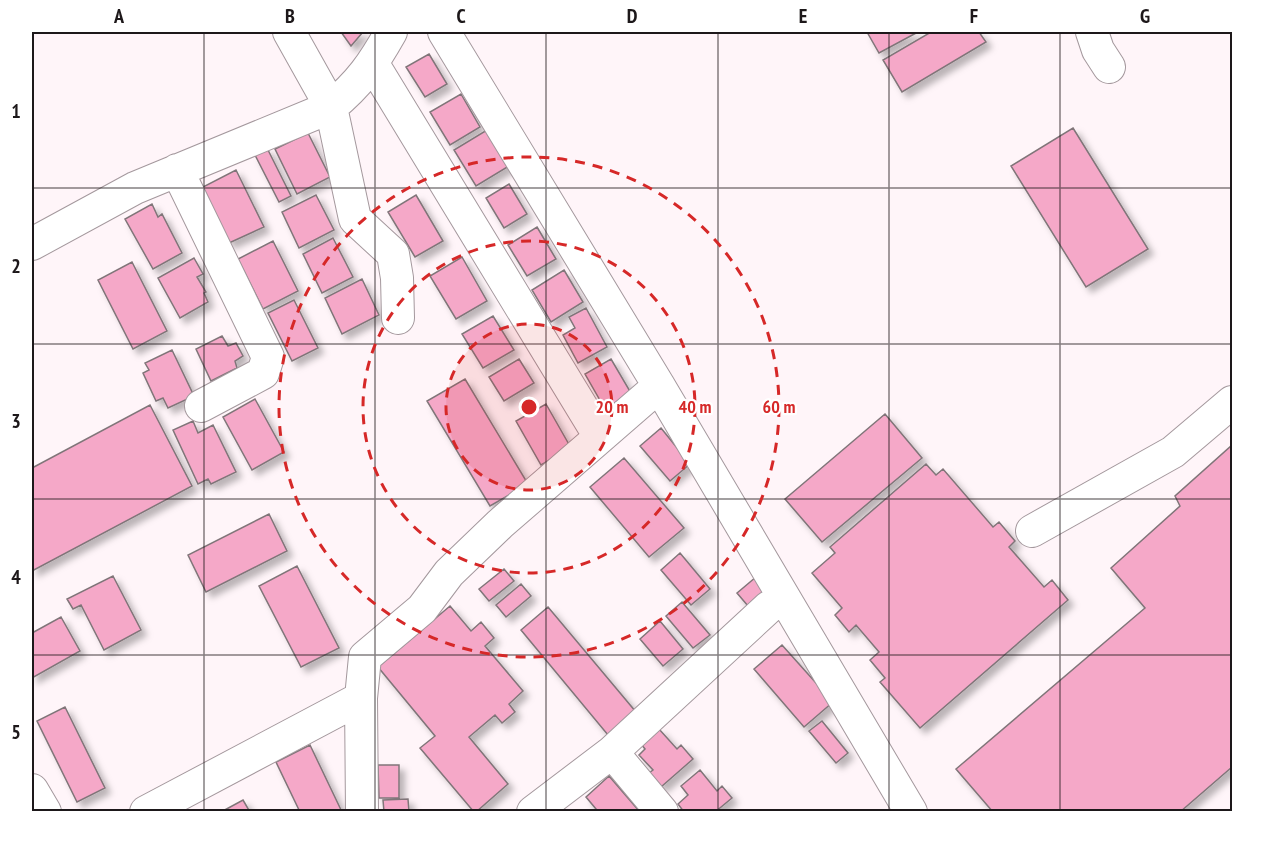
<svg xmlns="http://www.w3.org/2000/svg" width="1264" height="843" viewBox="0 0 1264 843" font-family="'PT Sans Narrow',sans-serif">
<style>
.building{fill:#f5a8c8;stroke:#807579;stroke-width:1.5;filter:url(#shadow)}
.lines{fill:none;stroke-linecap:round;stroke-linejoin:round}
.minor-casing{stroke:#a4989d;stroke-width:34}
.minor{stroke:#fff;stroke-width:32}
.grid{fill:none;stroke:#1d181a;stroke-width:1.5;stroke-opacity:0.55}
.ring{fill:none;stroke:#d62828;stroke-width:3;stroke-dasharray:10 8}
.centre{fill:#d62828;stroke:#fff;stroke-width:3}
.ring-label{font-size:18px;text-anchor:middle;font-weight:bold;fill:#d62828;stroke:#fff;stroke-width:4.5;stroke-linejoin:round;paint-order:stroke}
.neatline{fill:none;stroke:#1d181a;stroke-width:2}
.grid-label{font-size:20px;text-anchor:middle;font-weight:bold;fill:#1d181a}
</style>
<defs>
<filter id="shadow"><feDropShadow dx="5.5" dy="5.5" stdDeviation="3" flood-color="#0004"/></filter>
</defs>
<rect width="100%" height="100%" fill="#fff5f9"/>
<path class="building" d="M 341,32 L 363,32 L 351,46 Z
M 867,32 L 918,32 L 879,53 Z
M 931,32 L 979,32 L 986,42 L 902,92 L 883,60 Z
M 429,54 L 447,84 L 425,97 L 406,67 Z
M 461,94 L 480,127 L 450,145 L 430,112 Z
M 1073,128 L 1148,249 L 1086,287 L 1011,166 Z
M 487,130 L 509,166 L 476,186 L 454,150 Z
M 308,133 L 330,177 L 297,194 L 275,149 Z
M 267,148 L 291,196 L 279,202 L 255,155 Z
M 236,170 L 264,227 L 229,243 L 201,188 Z
M 509,184 L 527,214 L 504,228 L 486,198 Z
M 316,195 L 334,230 L 299,248 L 282,212 Z
M 416,195 L 443,241 L 415,257 L 388,212 Z
M 152,204 L 158,217 L 162,214 L 182,253 L 153,269 L 125,219 Z
M 537,227 L 556,259 L 527,276 L 508,245 Z
M 333,238 L 353,277 L 322,293 L 303,254 Z
M 273,241 L 298,291 L 263,309 L 238,259 Z
M 462,257 L 487,301 L 456,319 L 430,276 Z
M 194,258 L 203,274 L 197,277 L 206,292 L 204,293 L 208,302 L 180,318 L 158,278 Z
M 132,262 L 167,331 L 133,349 L 98,280 Z
M 564,270 L 583,302 L 551,322 L 532,290 Z
M 362,279 L 379,315 L 342,334 L 325,298 Z
M 294,300 L 318,348 L 292,361 L 268,313 Z
M 586,308 L 607,347 L 578,363 L 563,335 L 575,328 L 569,317 Z
M 493,316 L 514,350 L 483,368 L 462,334 Z
M 222,336 L 228,346 L 236,343 L 243,356 L 235,361 L 237,368 L 211,381 L 196,349 Z
M 172,350 L 194,396 L 168,408 L 163,398 L 156,401 L 143,373 L 149,370 L 145,363 Z
M 519,359 L 534,383 L 504,401 L 489,377 Z
M 611,359 L 631,393 L 605,409 L 585,374 Z
M 465,379 L 528,484 L 490,506 L 427,401 Z
M 255,399 L 284,452 L 252,470 L 223,417 Z
M 546,404 L 571,448 L 541,465 L 516,421 Z
M 150,405 L 192,486 L 32,571 L 32,468 Z
M 885,414 L 922,458 L 822,542 L 785,499 Z
M 193,421 L 198,433 L 213,425 L 236,472 L 211,484 L 208,479 L 198,484 L 173,430 Z
M 661,428 L 690,464 L 670,481 L 640,446 Z
M 1231,446 L 1232,767 L 1180,812 L 993,812 L 956,769 L 1145,608 L 1111,568 L 1180,506 L 1175,496 Z
M 624,458 L 684,528 L 649,557 L 590,487 Z
M 926,464 L 936,475 L 943,469 L 993,527 L 999,522 L 1015,541 L 1009,547 L 1044,587 L 1052,580 L 1068,600 L 920,728 L 880,682 L 885,678 L 870,660 L 879,652 L 856,625 L 849,632 L 835,615 L 842,608 L 812,573 L 835,553 L 830,547 Z
M 269,514 L 287,551 L 206,592 L 188,555 Z
M 680,553 L 710,589 L 691,605 L 661,570 Z
M 297,566 L 339,648 L 301,667 L 259,586 Z
M 504,569 L 514,581 L 489,601 L 479,589 Z
M 113,576 L 141,630 L 104,650 L 81,605 L 73,609 L 67,599 Z
M 756,577 L 767,590 L 748,606 L 737,593 Z
M 521,584 L 531,596 L 506,617 L 496,605 Z
M 682,602 L 710,635 L 693,648 L 666,616 Z
M 450,606 L 471,631 L 481,622 L 494,638 L 485,646 L 523,691 L 509,704 L 515,712 L 502,723 L 495,715 L 469,737 L 508,784 L 476,812 L 474,812 L 420,748 L 435,736 L 378,667 Z
M 548,607 L 636,712 L 608,735 L 521,630 Z
M 61,617 L 80,651 L 32,678 L 32,633 Z
M 660,621 L 683,649 L 663,666 L 640,639 Z
M 782,645 L 833,702 L 804,727 L 754,669 Z
M 65,707 L 105,788 L 77,802 L 37,721 Z
M 822,721 L 848,753 L 836,763 L 809,731 Z
M 659,729 L 677,749 L 681,745 L 693,759 L 661,787 L 649,773 L 653,770 L 639,755 L 645,749 L 641,744 Z
M 310,745 L 342,812 L 300,812 L 276,762 Z
M 378,765 L 399,765 L 399,798 L 379,798 Z
M 700,770 L 717,791 L 722,786 L 732,798 L 715,812 L 684,812 L 678,804 L 688,795 L 681,786 Z
M 609,776 L 640,812 L 593,812 L 596,809 L 586,797 Z
M 408,799 L 409,812 L 384,812 L 383,800 Z
M 243,800 L 250,812 L 221,812 Z"/>
<g class="lines">
<defs>
<path id="minor" d="M 289,32 L 331,107 L 355,219 L 393,254 L 397,278 L 398,318
M 444,32 L 659,386 L 911,812
M 1092,32 L 1098,50 L 1109,67
M 373,64 L 600,437
M 177,170 L 268,357 L 263,373 L 201,406
M 32,244 L 135,188 L 331,107 C 360,83 373,64 391,32
M 1032,531 L 1173,452 L 1232,402
M 612,752 L 662,812
M 32,790 L 45,812
M 146,812 L 361,698
M 362,812 L 361,698 L 365,657 L 422,609 L 449,573 L 500,524 L 659,386
M 533,812 L 612,752 L 769,607"/>
</defs>
<use href="#minor" class="minor-casing"/>
<use href="#minor" class="minor"/>
</g>
<path class="grid" d="M 204,32 L 204,812M 375,32 L 375,812M 546,32 L 546,812M 718,32 L 718,812M 889,32 L 889,812M 1060,32 L 1060,812M 32,188 L 1232,188M 32,344 L 1232,344M 32,499 L 1232,499M 32,655 L 1232,655"/>
<circle cx="529" cy="407" r="83" fill="#d62828" fill-opacity=".12"/>
<g class="ring">
<circle cx="529" cy="407" r="83"/>
<circle cx="529" cy="407" r="166"/>
<circle cx="529" cy="407" r="250"/>
</g>
<circle cx="529" cy="407" r="9" class="centre"/>
<g class="ring-label">
<text x="612" y="413">20 m</text>
<text x="695" y="413">40 m</text>
<text x="779" y="413">60 m</text>
</g>
<rect width="1264" height="843" fill="none" stroke="#ffffff" stroke-width="66"/>
<rect x="33" y="33" width="1198" height="777" class="neatline"/>
<g class="grid-label">
<text x="119" y="23">A</text>
<text x="290" y="23">B</text>
<text x="461" y="23">C</text>
<text x="632" y="23">D</text>
<text x="803" y="23">E</text>
<text x="974" y="23">F</text>
<text x="1145" y="23">G</text>
<text x="16" y="118">1</text>
<text x="16" y="273">2</text>
<text x="16" y="428">3</text>
<text x="16" y="584">4</text>
<text x="16" y="739">5</text>
</g>
</svg>
